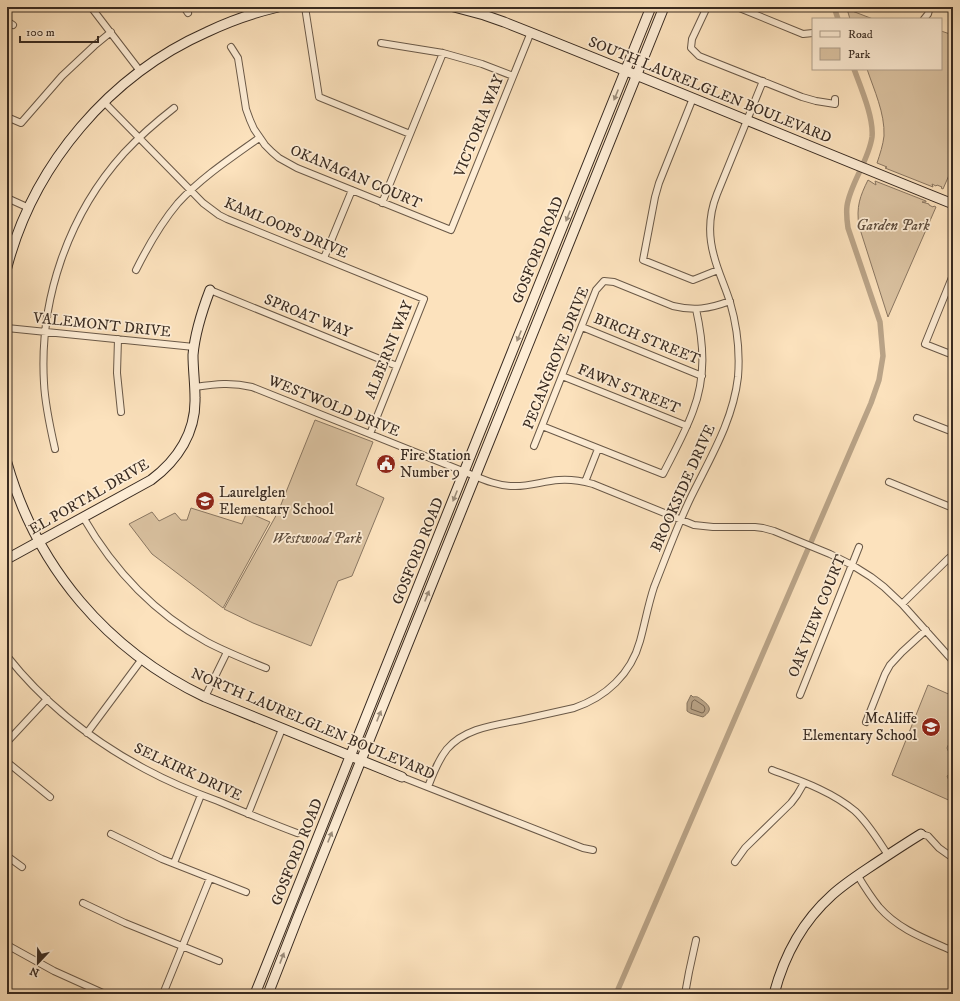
<svg xmlns="http://www.w3.org/2000/svg" width="960" height="1001" viewBox="0 0 960 1001" font-family="'IM FELL DW Pica',serif">
<style>
.green{fill:#dbc3a2;stroke:#8a7762}
.water{fill:#baa488;stroke:#86745f}
.lines{fill:none;stroke-linecap:round;stroke-linejoin:round}
.shore{stroke:#7a6854;stroke-width:1}
.canal{stroke:#baa488;stroke-width:5.5}
.street-casing{stroke:#6a5948;stroke-width:8}
.secondary-casing{stroke:#392b21;stroke-width:11}
.street{stroke:#fdecd4;stroke-width:6}
.secondary{stroke:#fdecd4;stroke-width:9}
.oneway{fill:#9b8c7a}
.labels{text-anchor:middle;dominant-baseline:central;stroke-width:3.5;stroke-linejoin:round;paint-order:stroke}
.street-label{font-size:15px;fill:#392b21;stroke:#fdecd4}
.park-label{font-size:15px;font-style:italic;fill:#625141;stroke:#fdecd4}
.poi-label{font-size:15px;fill:#392b21;stroke:#fdecd4;text-anchor:start}
</style>
<rect width="100%" height="100%" fill="#fce2bd"/>
<filter id="stains"><feTurbulence type="fractalNoise" baseFrequency=".005" numOctaves="4"/><feColorMatrix values="0 0 0 0 .2 0 0 0 0 .09 0 0 0 0 .02 0 0 0 .5 -.17"/></filter>
<radialGradient id="worn" r=".72"><stop offset=".6" stop-color="#630" stop-opacity="0"/><stop offset="1" stop-color="#630" stop-opacity=".3"/></radialGradient>
<path class="green" d="M 847,9 L 873,19 L 850,19 Z
M 941,31 L 953,35 L 953,166 L 943,189 L 941,188 L 942,187 L 937,185 L 936,186 L 932,184 L 933,187 L 885,168 L 887,167 L 877,163 C 880,154 883,145 884,136 C 885,113 874,90 867,69 L 941,69 Z
M 868,180 L 876,185 L 875,181 L 926,201 L 926,202 L 922,202 L 929,204 L 929,205 L 933,207 L 934,206 L 936,207 L 888,317 L 859,226 C 856,207 860,196 868,180 Z
M 315,420 L 373,442 L 356,485 L 384,498 L 352,576 L 338,581 L 311,646 L 253,623 L 224,609 L 278,512 Z
M 191,508 L 242,524 L 247,512 L 270,522 L 223,608 L 152,554 L 129,524 L 152,512 L 159,521 L 175,513 L 181,520 L 187,520 Z
M 928,685 L 953,696 L 953,734 L 947,748 L 953,762 L 953,772 L 947,776 L 953,790 L 953,802 L 892,775 Z"/>
<path class="water" d="M 691,695 L 693,697 C 697,696 698,697 702,700 C 710,706 713,710 703,717 L 690,713 L 687,711 L 687,703 Z"/>
<g class="lines">
<path class="shore" d="M 695,700 L 704,706 L 705,709 L 704,712 L 702,713 L 691,709 L 692,702 Z"/>
<path class="canal" d="M 834,7 L 838,19
M 616,994 L 871,403 L 879,380 L 883,356 L 880,322 L 848,228 C 847,221 846,214 847,206 C 850,184 869,160 872,137 C 874,118 861,88 854,69"/>
<defs>
<path id="street" d="M 91,7 L 140,71
M 184,7 L 188,13
M 305,7 L 319,97 L 410,134
M 707,7 L 692,39 L 691,48 L 699,56 L 802,97 L 816,101 L 835,104 L 835,99
M 737,7 L 803,34 L 813,33
M 924,19 L 928,14 L 930,7
M 7,21 L 13,25
M 381,43 L 443,53 L 482,64 L 513,76
M 231,47 L 238,58 L 246,109 L 250,120 L 254,129 L 265,145 L 272,152 L 279,158 L 297,168 L 451,230 L 531,32
M 693,98 L 659,183 L 655,197 L 643,260 L 693,280 L 718,270
M 104,102 L 203,203 L 219,215 L 227,219 L 424,299 L 370,434
M 7,117 L 21,123 L 62,76 L 94,46 L 111,32
M 7,198 L 29,208
M 382,203 L 443,53
M 324,258 L 352,190
M 136,270 C 148,246 161,223 178,203 C 202,177 231,158 259,138
M 953,275 L 925,344 L 953,355
M 210,290 L 397,366
M 582,327 L 702,376
M 7,328 L 194,347
M 118,339 L 117,373 L 121,412
M 562,376 L 687,426
M 195,387 C 216,384 231,382 252,387 L 465,472 C 480,478 496,486 513,486 C 528,487 543,481 559,480 C 571,479 582,481 593,484 L 694,525 L 713,527 L 755,527 L 763,528 L 774,531 L 830,554 L 852,565 L 871,577 L 884,587 L 902,604 L 953,661
M 917,418 L 953,432
M 542,426 L 663,474 C 673,454 685,433 693,411 C 706,377 704,345 696,309
M 534,446 L 596,290 L 604,281 L 614,282 L 673,306 C 694,311 709,309 730,301
M 55,449 C 50,427 45,405 44,383 C 39,300 68,215 124,153 C 139,137 156,122 174,108
M 585,482 L 598,449
M 889,482 L 953,508
M 83,517 C 113,569 154,613 207,642 C 226,652 246,660 266,668
M 902,604 L 949,558
M 7,656 C 44,703 93,741 145,769 C 169,782 193,792 218,801 C 244,812 270,823 297,833
M 800,695 L 859,547
M 205,697 L 227,652
M 866,722 L 885,674 L 890,665 L 902,652 L 926,630
M 87,733 L 142,659
M 7,742 L 47,699
M 7,762 L 50,797
M 772,770 C 801,781 831,791 855,811 C 868,823 878,840 888,855
M 402,777 L 583,848 L 593,850
M 428,787 C 433,774 438,760 447,749 C 465,728 495,725 520,720 C 538,716 556,712 574,708 C 606,697 631,674 640,641 C 645,623 648,605 654,587 C 666,557 677,526 691,497 C 710,458 733,421 738,377 C 740,352 737,326 730,302 C 725,286 718,272 714,256 C 708,235 709,214 717,194 L 763,81
M 248,814 L 282,729
M 111,834 L 162,859 L 246,892
M 921,834 L 928,836 L 939,848 L 953,858
M 7,856 L 22,867
M 735,862 L 745,848 L 791,803 L 797,795 L 804,783
M 174,863 L 201,795
M 858,876 C 864,886 871,897 879,907 C 899,930 926,939 953,951
M 83,903 L 125,923 L 219,961
M 7,945 L 54,971 L 105,994
M 163,994 L 210,878
M 685,994 L 689,972 L 696,940"/>
<path id="secondary" d="M 454,7 L 484,15 L 504,22 C 654,81 803,144 953,204
M 7,267 C 34,164 110,75 207,32 C 230,21 253,13 278,7
M 7,463 C 37,568 107,650 205,697 L 402,777
M 7,559 L 151,480 C 178,460 196,432 195,398 C 195,383 193,369 193,355 C 195,332 202,311 210,290
M 255,994 L 518,337 L 651,7
M 268,994 L 298,917 L 664,7
M 774,994 C 784,956 803,921 832,895 C 843,885 855,877 867,869 C 885,857 903,845 921,834"/>
</defs>
<use href="#street" class="street-casing"/>
<use href="#secondary" class="secondary-casing"/>
<use href="#street" class="street"/>
<use href="#secondary" class="secondary"/>
</g>
<defs><path id="oneway-solid" d="M-6-.8H1V-3.2L6.5 0L1 3.2V.8H-6Z"/></defs>
<g class="oneway">
<use href="#oneway-solid" transform="translate(616 95) rotate(112)"/>
<use href="#oneway-solid" transform="translate(568 216) rotate(112)"/>
<use href="#oneway-solid" transform="translate(519 336) rotate(112)"/>
<use href="#oneway-solid" transform="translate(455 496) rotate(112)"/>
<use href="#oneway-solid" transform="translate(427 596) rotate(-68)"/>
<use href="#oneway-solid" transform="translate(379 716) rotate(-68)"/>
<use href="#oneway-solid" transform="translate(330 837) rotate(-68)"/>
<use href="#oneway-solid" transform="translate(282 958) rotate(-69)"/>
</g>
<defs>
<symbol id="civic-disc" viewBox="-11 -11 22 22"><circle r="9.5" fill="#8f2418" stroke="#fdecd4"/><path d="M-.6-6.5H3V-4.5H.6V-3L4-1V1h2V6H-6V1h2V-1L-.6-3ZM-1.2 2.5V6h2.4V2.5Z" fill="#fff"/></symbol>
<symbol id="school-disc" viewBox="-11 -11 22 22"><circle r="9.5" fill="#8f2418" stroke="#fdecd4"/><path d="M0-5L7-2L0 1L-7-2ZM-4 1L0 2.5L4 1V4Q0 6-4 4Z" fill="#fff"/></symbol>
</defs>
<g fill-rule="evenodd">
<use href="#civic-disc" x="375" y="453" width="22" height="22"/>
<use href="#school-disc" x="194" y="490" width="22" height="22"/>
<use href="#school-disc" x="920" y="716" width="22" height="22"/>
</g>
<g class="labels">
<g class="street-label">
<text transform="translate(710 90) rotate(22)">SOUTH LAURELGLEN BOULEVARD</text>
<text transform="translate(479 126) rotate(-68)">VICTORIA WAY</text>
<text transform="translate(356 177) rotate(23)">OKANAGAN COURT</text>
<text transform="translate(286 228) rotate(23)">KAMLOOPS DRIVE</text>
<text transform="translate(538 250) rotate(-68)">GOSFORD ROAD</text>
<text transform="translate(308 316) rotate(22)">SPROAT WAY</text>
<text transform="translate(102 325) rotate(6)">VALEMONT DRIVE</text>
<text transform="translate(647 339) rotate(22)">BIRCH STREET</text>
<text transform="translate(389 350) rotate(-68)">ALBERNI WAY</text>
<text transform="translate(556 358) rotate(-68)">PECANGROVE DRIVE</text>
<text transform="translate(629 389) rotate(22)">FAWN STREET</text>
<text transform="translate(334 406) rotate(22)">WESTWOLD DRIVE</text>
<text transform="translate(683 488) rotate(-66)">BROOKSIDE DRIVE</text>
<text transform="translate(89 497) rotate(-30)">EL PORTAL DRIVE</text>
<text transform="translate(418 551) rotate(-68)">GOSFORD ROAD</text>
<text transform="translate(817 616) rotate(-68)">OAK VIEW COURT</text>
<text transform="translate(313 724) rotate(23)">NORTH LAURELGLEN BOULEVARD</text>
<text transform="translate(188 772) rotate(25)">SELKIRK DRIVE</text>
<text transform="translate(297 852) rotate(-68)">GOSFORD ROAD</text>
</g>
<g class="park-label">
<text x="893" y="225">Garden Park</text>
<text x="317" y="538">Westwood Park</text>
</g>
<g class="poi-label">
<text x="400" y="455">Fire Station<tspan x="400" dy="17">Number 9</tspan></text>
<text x="219" y="492">Laurelglen<tspan x="219" dy="17">Elementary School</tspan></text>
<text x="917" y="718" text-anchor="end">McAliffe<tspan x="917" dy="17">Elementary School</tspan></text>
</g>
</g>
<rect width="960" height="1001" fill="none" stroke="#fce2bd" stroke-width="24"/>
<rect x="8" y="8" width="944" height="985" fill="none" stroke="#392b21" stroke-width="2"/>
<rect x="12" y="12" width="936" height="977" fill="none" stroke="#392b21"/>
<rect x="812" y="18" width="130" height="52" fill="#fdecd4" stroke="#af9f8c"/>
<rect x="820" y="31" width="20" height="6" fill="#fdecd4" stroke="#af9f8c"/>
<text x="848" y="38" font-size="12" fill="#392b21">Road</text>
<rect x="820" y="48" width="20" height="12" fill="#dbc3a2" stroke="#af9f8c"/>
<text x="848" y="58" font-size="12" fill="#392b21">Park</text>
<g transform="translate(38 963) rotate(202)" stroke="#fdecd4" stroke-width="3" paint-order="stroke">
<path d="M0-3L7 15L0 10L-7 15Z" fill="#392b21"/>
<text y="-6" font-size="11" font-weight="bold" text-anchor="middle" fill="#392b21">N</text>
</g>
<path d="M20 36v6h78v-6" fill="none" stroke="#392b21" stroke-width="2"/>
<text x="26" y="36" font-size="12" fill="#392b21" stroke="#fdecd4" stroke-width="3" paint-order="stroke">100 m</text>
<rect width="100%" height="100%" filter="url(#stains)"/>
<rect width="100%" height="100%" fill="url(#worn)"/>
</svg>
